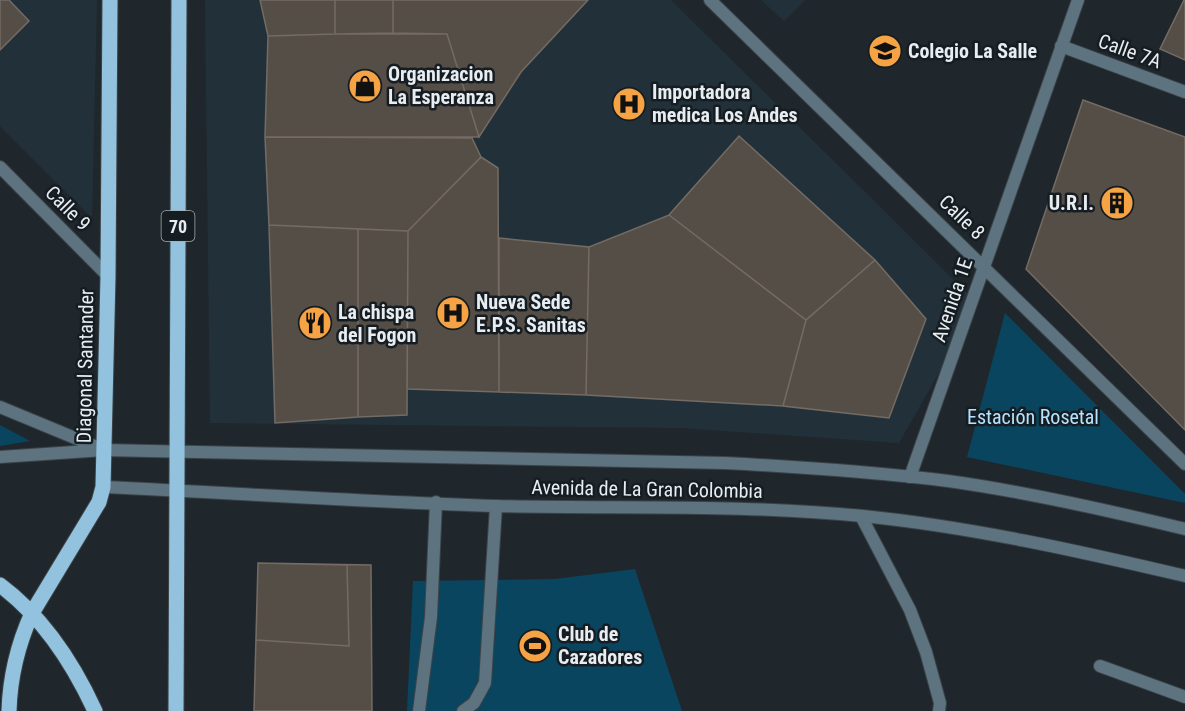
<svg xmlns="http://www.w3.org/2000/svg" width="1185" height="711" viewBox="0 0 1185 711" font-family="'Roboto Condensed',sans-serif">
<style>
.built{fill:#223139}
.green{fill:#0a455f}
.building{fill:#554e47;stroke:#736b64;stroke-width:1.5}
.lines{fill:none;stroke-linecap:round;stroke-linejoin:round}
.service-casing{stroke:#3b4347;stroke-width:14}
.minor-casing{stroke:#3b4347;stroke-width:14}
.tertiary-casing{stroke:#3b4347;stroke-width:14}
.primary-casing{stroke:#3b4347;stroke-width:17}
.service{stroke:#5d7380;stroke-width:12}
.minor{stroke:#5d7380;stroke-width:12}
.tertiary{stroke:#5d7380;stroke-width:12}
.primary{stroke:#92c2dd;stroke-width:15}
.labels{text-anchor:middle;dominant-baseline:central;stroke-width:5;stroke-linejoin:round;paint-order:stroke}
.shield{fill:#151d22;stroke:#a8afb2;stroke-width:1.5}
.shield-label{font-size:18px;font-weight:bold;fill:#e7edf0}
.poi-label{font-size:20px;font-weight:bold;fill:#e7edf0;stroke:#151d22;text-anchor:start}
.street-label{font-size:20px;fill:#e7edf0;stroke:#151d22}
.park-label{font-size:20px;fill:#b3e3ff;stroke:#151d22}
</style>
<rect width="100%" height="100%" fill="#1f272c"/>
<path class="built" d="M 0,0 L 97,0 L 92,218 L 0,126 Z
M 205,0 L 671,0 L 978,304 L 899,443 L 681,428 L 210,423 Z
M 761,0 L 805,0 L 784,21 Z"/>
<path class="green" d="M 1005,313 L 1185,494 L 1185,503 L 967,457 Z
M 0,425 L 30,441 L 0,446 Z
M 635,569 L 682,711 L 407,711 L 413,581 L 555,579 Z"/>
<path class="building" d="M 0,0 L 9,0 L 29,21 L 0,50 Z
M 260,0 L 335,0 L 335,34 L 268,36 Z
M 335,0 L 393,0 L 393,33 L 335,34 Z
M 393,0 L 588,0 L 521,72 L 479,137 L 447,34 L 393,33 Z
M 1184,0 L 1185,0 L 1185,60 L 1160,49 Z
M 335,34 L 447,34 L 479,137 L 265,137 L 268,36 Z
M 1083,100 L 1185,137 L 1185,430 L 1026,269 Z
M 739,136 L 875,260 L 806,320 L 669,215 Z
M 265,137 L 472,138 L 481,157 L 408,231 L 269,225 Z
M 481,157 L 498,168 L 499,392 L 407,389 L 408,231 Z
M 669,215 L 806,320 L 783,406 L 586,395 L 589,247 Z
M 269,225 L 358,229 L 358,417 L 275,423 Z
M 358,229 L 408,231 L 407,415 L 358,417 Z
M 499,238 L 589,247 L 586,395 L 499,392 Z
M 875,260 L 926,319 L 889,418 L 783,406 L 806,320 Z
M 258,563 L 371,565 L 372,711 L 254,711 Z
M 258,563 L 347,565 L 349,646 L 256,640 Z"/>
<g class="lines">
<defs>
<path id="service" d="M 861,516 L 910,610 L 926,652 L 940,703 L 939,711
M 1100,666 L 1185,697
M 419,711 L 431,617 L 436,502
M 463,711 L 474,703 L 485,683 L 496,506"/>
<path id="minor" d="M 710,0 L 1185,464
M 1061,46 L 1185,92
M 0,167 L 108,276
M 0,407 L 104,450
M 910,477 L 1078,0"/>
<path id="tertiary" d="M 0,457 L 104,450 L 725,463 C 800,467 874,472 948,481 C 1028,492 1107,510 1185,529
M 103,487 C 234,493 365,502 496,506 C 619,509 741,504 863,516 C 971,527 1079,551 1185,576"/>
<path id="primary" d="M 0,585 C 43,617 73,663 95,711
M 9,711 C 10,677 18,644 32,613 L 99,502 L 103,487 L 108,276 L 110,0
M 176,711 L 179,0"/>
</defs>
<use href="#service" class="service-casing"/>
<use href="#minor" class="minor-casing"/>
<use href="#tertiary" class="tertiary-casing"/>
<use href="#primary" class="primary-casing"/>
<use href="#service" class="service"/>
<use href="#minor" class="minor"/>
<use href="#tertiary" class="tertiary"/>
<use href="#primary" class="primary"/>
</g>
<defs>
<symbol id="school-disc" viewBox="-11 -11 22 22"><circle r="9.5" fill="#f5a345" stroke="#151d22"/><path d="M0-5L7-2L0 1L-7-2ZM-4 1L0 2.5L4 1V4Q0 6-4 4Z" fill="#111"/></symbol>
<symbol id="shop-disc" viewBox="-11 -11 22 22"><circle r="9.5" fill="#f5a345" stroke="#151d22"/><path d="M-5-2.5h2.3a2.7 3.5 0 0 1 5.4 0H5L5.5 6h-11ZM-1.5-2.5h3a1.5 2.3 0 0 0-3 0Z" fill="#111"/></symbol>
<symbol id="hospital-disc" viewBox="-11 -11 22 22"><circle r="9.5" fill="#f5a345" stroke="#151d22"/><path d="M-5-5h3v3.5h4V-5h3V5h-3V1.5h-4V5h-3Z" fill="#111"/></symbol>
<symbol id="building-disc" viewBox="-11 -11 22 22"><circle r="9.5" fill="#f5a345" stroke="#151d22"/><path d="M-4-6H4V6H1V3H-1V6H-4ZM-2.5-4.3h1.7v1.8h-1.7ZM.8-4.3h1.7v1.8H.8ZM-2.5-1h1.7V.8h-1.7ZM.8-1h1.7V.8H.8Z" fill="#111"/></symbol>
<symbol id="restaurant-disc" viewBox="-11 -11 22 22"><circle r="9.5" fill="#f5a345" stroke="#151d22"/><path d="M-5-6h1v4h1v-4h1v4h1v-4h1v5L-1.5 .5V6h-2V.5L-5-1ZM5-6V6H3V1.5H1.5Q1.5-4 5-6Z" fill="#111"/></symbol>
<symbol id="stadium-disc" viewBox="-11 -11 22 22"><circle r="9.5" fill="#f5a345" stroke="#151d22"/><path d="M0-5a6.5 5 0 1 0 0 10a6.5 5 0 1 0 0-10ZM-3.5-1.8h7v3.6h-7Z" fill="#111"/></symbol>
</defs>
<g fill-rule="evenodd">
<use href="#school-disc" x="866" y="32" width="38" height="38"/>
<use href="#shop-disc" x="346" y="67" width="38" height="38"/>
<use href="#hospital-disc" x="610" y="85" width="38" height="38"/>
<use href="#building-disc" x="1098" y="184" width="38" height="38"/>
<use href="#hospital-disc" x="434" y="294" width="38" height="38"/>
<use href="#restaurant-disc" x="296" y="304" width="38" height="38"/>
<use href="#stadium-disc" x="516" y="627" width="38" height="38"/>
</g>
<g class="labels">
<rect class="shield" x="161.5" y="211" width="33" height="30" rx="4.5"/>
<g class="shield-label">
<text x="178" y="226">70</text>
</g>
<g class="poi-label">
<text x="908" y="51">Colegio La Salle</text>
<text x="388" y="74">Organizacion<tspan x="388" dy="23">La Esperanza</tspan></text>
<text x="652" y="92">Importadora<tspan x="652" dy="23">medica Los Andes</tspan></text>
<text x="1094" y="203" text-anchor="end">U.R.I.</text>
<text x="476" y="302">Nueva Sede<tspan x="476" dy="23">E.P.S. Sanitas</tspan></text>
<text x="338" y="312">La chispa<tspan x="338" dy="23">del Fogon</tspan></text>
<text x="558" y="634">Club de<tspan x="558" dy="23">Cazadores</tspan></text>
</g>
<g class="street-label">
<text transform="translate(1130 51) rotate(20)">Calle 7A</text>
<text transform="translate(68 208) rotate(45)">Calle 9</text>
<text transform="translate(962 217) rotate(44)">Calle 8</text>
<text transform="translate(952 300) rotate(-71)">Avenida 1E</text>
<text transform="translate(85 366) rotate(-89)">Diagonal Santander</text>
<text transform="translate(647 489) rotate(1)">Avenida de La Gran Colombia</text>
</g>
<g class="park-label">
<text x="1033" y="417">Estación Rosetal</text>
</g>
</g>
</svg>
